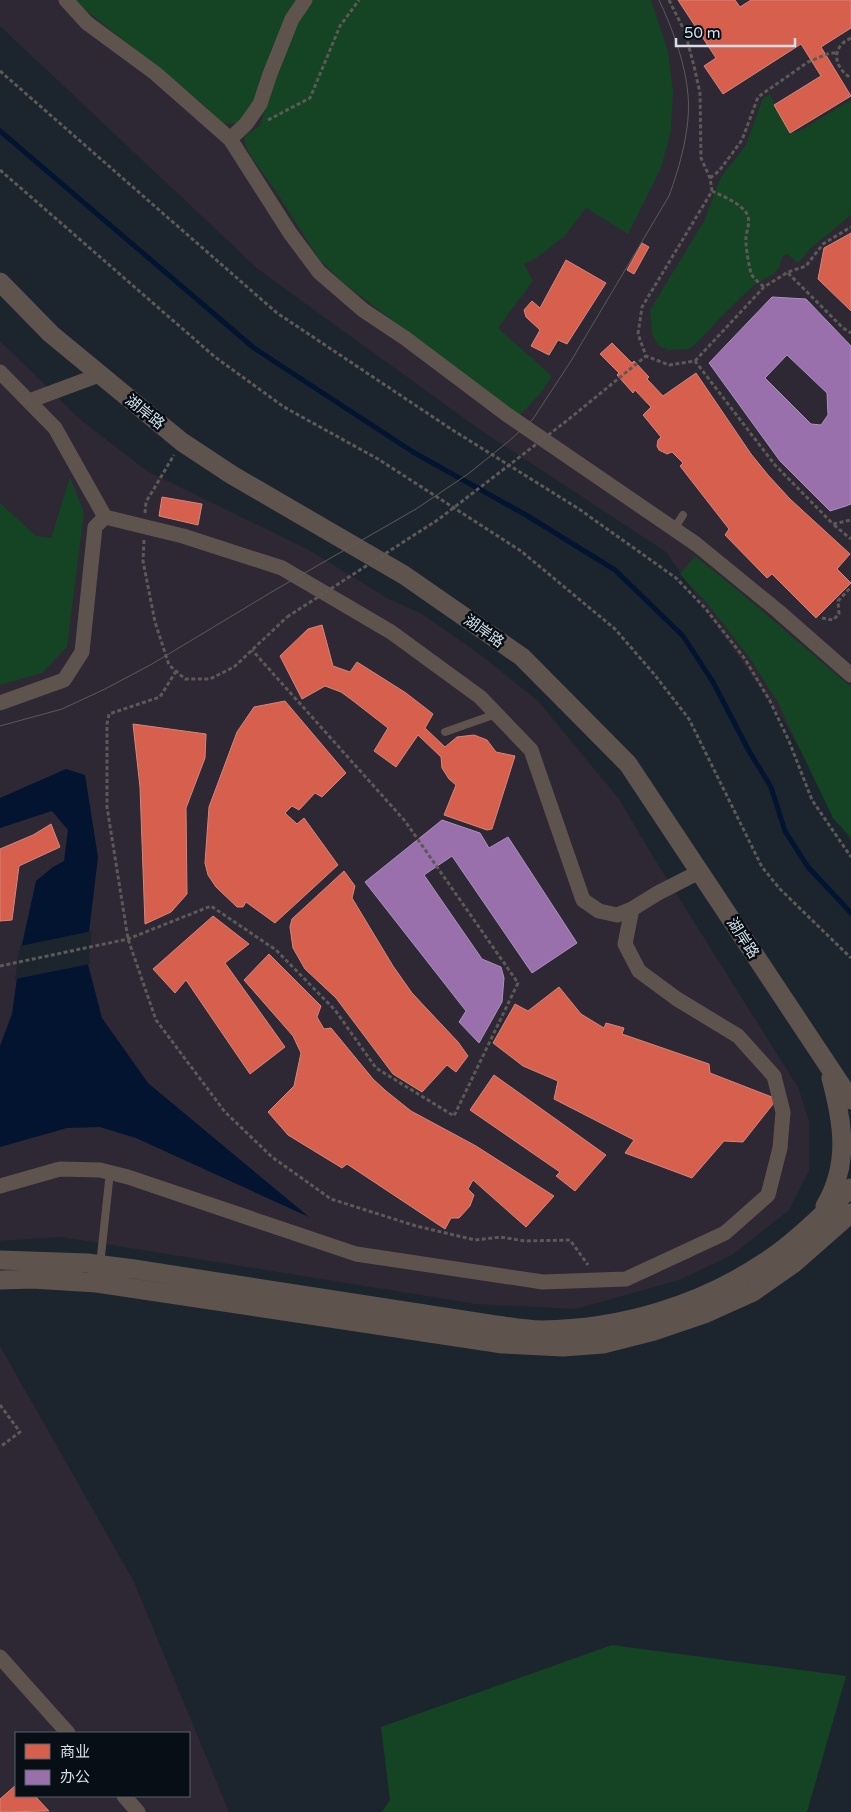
<svg xmlns="http://www.w3.org/2000/svg" width="851" height="1812" viewBox="0 0 851 1812" font-family="'Varela Round','Noto Sans SC',sans-serif">
<style>
.commercial{fill:#2e2734;fill-rule:evenodd}
.green{fill:#144423}
.water{fill:#031430}
.pier{fill:#1c252d}
.shops{fill:#d6604d;stroke:#d5867c}
.offices{fill:#9970ab;stroke:#ab91be;fill-rule:evenodd}
.lines{fill:none;stroke-linecap:round;stroke-linejoin:round}
.stream{stroke:#031430;stroke-width:5}
.path{stroke:#5d5955;stroke-width:3;stroke-dasharray:4 2.5;stroke-linecap:butt}
.service{stroke:#5f544d;stroke-width:8}
.minor{stroke:#5f544d;stroke-width:15}
.tertiary{stroke:#5f544d;stroke-width:19}
.tram{stroke:#5c5b5b;stroke-width:1}
.path-bridge{stroke:#5d5955;stroke-width:3;stroke-dasharray:4 2.5;stroke-linecap:butt}
.labels{text-anchor:middle;dominant-baseline:central;stroke-width:5;stroke-linejoin:round;paint-order:stroke}
.street-label{font-size:15px;fill:#d4dfe9;stroke:#070e15}
</style>
<rect width="100%" height="100%" fill="#1c252d"/>
<path class="commercial" d="M 0,0 L 851,0 L 851,841 L 784,722 L 666,552 L 479,429 L 259,270 L 0,26 Z
M 0,341 L 81,420 L 147,471 L 309,550 L 387,598 L 422,614 L 482,656 L 538,701 L 619,799 L 652,855 L 799,1089 L 809,1122 L 809,1170 L 789,1210 L 732,1255 L 679,1280 L 576,1309 L 476,1304 L 62,1237 L 0,1241 Z
M 0,1346 L 134,1582 L 229,1812 L 0,1812 ZM 16,1733 L 189,1733 L 189,1796 L 16,1796 Z"/>
<path class="green" d="M 76,0 L 297,0 L 285,20 L 272,48 L 255,98 L 240,123 L 222,124 L 203,104 L 82,7 Z
M 309,0 L 651,0 L 668,51 L 673,92 L 671,131 L 661,168 L 628,234 L 586,208 L 564,237 L 536,258 L 524,264 L 533,281 L 498,328 L 552,376 L 541,393 L 519,416 L 346,285 L 319,259 L 275,190 L 252,158 L 244,142 L 245,135 L 260,126 L 270,86 Z
M 770,94 L 776,108 L 791,133 L 801,130 L 851,100 L 851,215 L 810,249 L 798,263 L 787,254 L 782,257 L 779,268 L 772,275 L 755,284 L 723,315 L 697,343 L 689,349 L 668,350 L 658,345 L 652,334 L 650,310 L 704,221 L 721,177 L 746,145 L 763,98 Z
M 70,477 L 84,513 L 67,647 L 42,673 L 0,685 L 0,503 L 36,536 L 51,538 Z
M 695,556 L 740,592 L 851,687 L 851,838 L 833,818 L 777,701 L 749,657 L 707,603 L 680,574 Z
M 612,1645 L 846,1676 L 807,1812 L 382,1812 L 390,1800 L 381,1727 Z"/>
<path class="water" d="M 66,769 L 85,775 L 98,857 L 86,957 L 102,1018 L 148,1083 L 309,1217 L 136,1138 L 100,1127 L 67,1128 L 0,1147 L 0,1046 L 12,1014 L 21,949 L 36,881 L 53,867 L 64,861 L 68,830 L 52,811 L 0,828 L 0,798 Z"/>
<path class="pier" d="M 92,931 L 89,957 L 90,964 L 15,979 L 20,946 Z"/>
<path class="shops" d="M 678,0 L 735,0 L 740,7 L 751,0 L 851,0 L 851,28 L 821,47 L 851,96 L 790,133 L 774,105 L 821,76 L 801,44 L 723,94 L 704,66 L 716,58 Z
M 851,233 L 851,311 L 818,279 L 824,248 Z
M 642,243 L 649,247 L 634,274 L 627,270 Z
M 566,260 L 606,283 L 567,344 L 558,340 L 549,355 L 531,346 L 540,330 L 526,317 L 524,310 L 532,301 L 540,308 Z
M 612,343 L 632,363 L 634,361 L 649,377 L 647,379 L 663,396 L 696,373 L 751,454 L 768,475 L 790,499 L 850,554 L 837,569 L 851,583 L 816,618 L 772,574 L 767,578 L 725,535 L 729,529 L 680,466 L 683,463 L 672,452 L 667,454 L 659,450 L 657,446 L 658,440 L 661,437 L 643,415 L 651,407 L 635,390 L 633,393 L 617,375 L 619,373 L 600,354 Z
M 162,497 L 202,504 L 198,525 L 159,516 Z
M 322,625 L 333,666 L 350,672 L 357,662 L 406,693 L 433,714 L 425,728 L 445,747 L 457,737 L 474,735 L 487,740 L 496,752 L 515,756 L 492,829 L 487,830 L 444,815 L 456,785 L 449,779 L 442,768 L 441,757 L 418,735 L 396,767 L 374,751 L 388,728 L 352,700 L 341,692 L 325,686 L 302,699 L 280,656 L 308,629 Z
M 285,701 L 346,773 L 322,797 L 315,793 L 299,810 L 292,806 L 285,813 L 297,824 L 304,818 L 338,865 L 275,923 L 246,902 L 243,907 L 237,907 L 216,887 L 208,875 L 205,863 L 209,807 L 237,732 L 254,707 Z
M 133,724 L 206,734 L 205,758 L 186,808 L 187,894 L 171,912 L 145,924 L 140,787 Z
M 51,824 L 60,847 L 19,866 L 12,920 L 0,921 L 0,849 L 33,835 Z
M 344,871 L 355,886 L 352,898 L 393,966 L 412,993 L 458,1042 L 468,1056 L 456,1072 L 447,1065 L 422,1092 L 393,1074 L 336,998 L 305,969 L 293,948 L 290,927 L 292,919 Z
M 213,916 L 249,944 L 225,963 L 285,1047 L 250,1074 L 186,980 L 175,993 L 153,969 Z
M 269,954 L 321,1006 L 317,1017 L 324,1029 L 331,1028 L 373,1079 L 386,1091 L 411,1111 L 476,1146 L 554,1196 L 526,1227 L 473,1180 L 468,1189 L 474,1195 L 470,1206 L 459,1218 L 451,1218 L 445,1229 L 347,1164 L 342,1168 L 288,1135 L 268,1112 L 294,1086 L 301,1053 L 293,1036 L 244,980 Z
M 559,987 L 581,1014 L 604,1028 L 606,1023 L 624,1028 L 622,1034 L 709,1064 L 710,1073 L 777,1099 L 743,1142 L 724,1141 L 692,1178 L 625,1153 L 634,1140 L 554,1099 L 558,1081 L 523,1066 L 493,1043 L 515,1004 L 528,1011 Z
M 494,1075 L 606,1155 L 575,1191 L 556,1176 L 560,1172 L 470,1110 Z
M 16,1785 L 16,1796 L 35,1796 L 49,1811 L 0,1812 L 0,1799 Z"/>
<path class="offices" d="M 772,297 L 806,299 L 851,346 L 851,504 L 846,506 L 830,511 L 780,461 L 709,363 ZM 787,355 L 827,393 L 828,415 L 821,425 L 811,424 L 765,378 Z
M 442,820 L 480,833 L 489,848 L 508,837 L 577,943 L 532,973 L 452,856 L 424,875 L 482,959 L 501,967 L 504,978 L 502,1002 L 479,1043 L 459,1022 L 466,1011 L 365,882 Z"/>
<g class="lines">
<path class="stream" d="M 0,131 L 254,348 L 413,452 L 526,515 L 615,570 L 683,636 L 713,682 L 749,751 L 771,787 L 785,831 L 808,867 L 851,913"/>
<path class="path" d="M 669,0 L 685,32 L 694,66 L 700,93 L 701,158 L 710,178 L 712,191 L 642,307 L 638,334 L 646,356 L 669,365 L 695,361 L 775,465 L 833,524 L 851,520
M 851,38 C 830,47 834,68 851,78
M 0,71 L 277,313 L 451,429 L 579,509 L 676,578 L 705,608 L 745,659 L 770,701 L 789,741 L 812,800 L 851,857
M 268,120 L 310,98 L 340,26 L 359,0
M 0,170 L 215,357 L 284,407 L 378,459 L 521,551 L 615,629 L 654,674 L 689,719 L 762,867 L 780,889 L 851,958
M 710,178 L 719,171 L 742,140 L 758,97 L 808,62 L 830,53 L 837,53
M 712,191 C 723,196 737,202 745,211 C 752,220 747,228 746,237 C 745,244 749,266 751,273 C 753,279 760,283 764,287
M 788,273 L 843,328 L 851,333
M 695,361 L 764,287 L 788,272 L 806,266 L 823,244 L 851,227
M 145,513 L 146,502 L 174,455
M 834,525 L 851,539
M 144,540 L 143,561 L 155,622 L 169,665 L 185,679 L 210,679 L 234,667 L 287,617
M 822,618 L 833,620 L 839,614 L 838,601 L 851,587
M 176,671 L 160,697 L 109,714 L 107,724 L 107,807 L 128,939 L 156,1020 L 225,1112 L 272,1157 L 331,1199 L 416,1226 L 475,1240 L 500,1237 L 525,1241 L 570,1240 L 588,1265
M 0,966 L 128,939 L 211,906 L 276,950 L 335,1010 L 376,1068 L 454,1116 L 518,983 L 405,821 L 252,650
M 0,1405 L 20,1432 L 0,1447"/>
<path class="service" d="M 674,529 L 683,515
M 445,732 L 496,714
M 100,1265 L 110,1172"/>
<path class="minor" d="M 66,0 L 87,23 L 155,73 L 230,139 L 290,233 L 319,272 L 363,310 L 405,338 L 506,414 L 696,544 L 778,611 L 851,675
M 230,139 L 246,124 L 260,104 L 270,74 L 292,19 L 305,0
M 0,372 L 55,428 L 105,517
M 29,401 L 99,375
M 0,703 L 64,680 L 82,652 L 95,527 L 105,517 L 183,536 L 282,568 L 391,632 L 480,697 L 531,750 L 583,900 L 599,911 L 617,915 L 632,909 L 658,893 L 699,872
M 0,1186 L 60,1169 L 100,1170 L 128,1177 L 356,1254 L 543,1282 L 626,1279 L 725,1233 L 768,1195 L 780,1148 L 783,1112 L 774,1076 L 738,1036 L 677,999 L 639,971 L 625,944 L 632,909
M 0,1657 L 68,1733
M 124,1796 L 138,1812"/>
<path class="tertiary" d="M 0,282 L 51,334 L 182,442 L 232,475 L 404,575 L 522,657 L 628,764 L 851,1100
M 825,1206 C 850,1164 843,1123 831,1078
M 0,1260 L 87,1263 L 134,1269 L 489,1324 C 506,1326 524,1330 542,1330 C 620,1329 699,1306 765,1262 C 796,1242 823,1213 851,1188
M 0,1280 L 32,1279 L 97,1283 L 503,1344 L 563,1347 L 603,1344 L 654,1331 L 704,1314 L 753,1292 L 793,1264 L 851,1213"/>
<path class="tram" d="M 0,726 L 62,709 L 105,689 L 152,664 L 275,590 L 416,509 L 468,474 L 509,441 L 533,419 L 571,361 L 669,196 C 680,166 691,127 688,95 C 686,65 672,27 659,0"/>
<path class="path-bridge" d="M 287,617 L 439,519 L 569,419 L 646,356"/>
</g>
<g class="labels">
<g class="street-label">
<text transform="translate(145 412) rotate(39)">湖岸路</text>
<text transform="translate(484 631) rotate(35)">湖岸路</text>
<text transform="translate(743 938) rotate(57)">湖岸路</text>
</g>
</g>
<rect x="15" y="1732" width="175" height="65" fill="#070e15" stroke="#59626a"/>
<rect x="25" y="1744" width="25" height="15" fill="#d6604d" stroke="#59626a"/>
<text x="60" y="1757" font-size="15" fill="#d4dfe9">商业</text>
<rect x="25" y="1770" width="25" height="15" fill="#9970ab" stroke="#59626a"/>
<text x="60" y="1782" font-size="15" fill="#d4dfe9">办公</text>
<path d="M676 38v8h119v-8" fill="none" stroke="#d4dfe9" stroke-width="2.5"/>
<text x="684" y="38" font-size="15" fill="#d4dfe9" stroke="#070e15" stroke-width="4" paint-order="stroke">50 m</text>
</svg>
